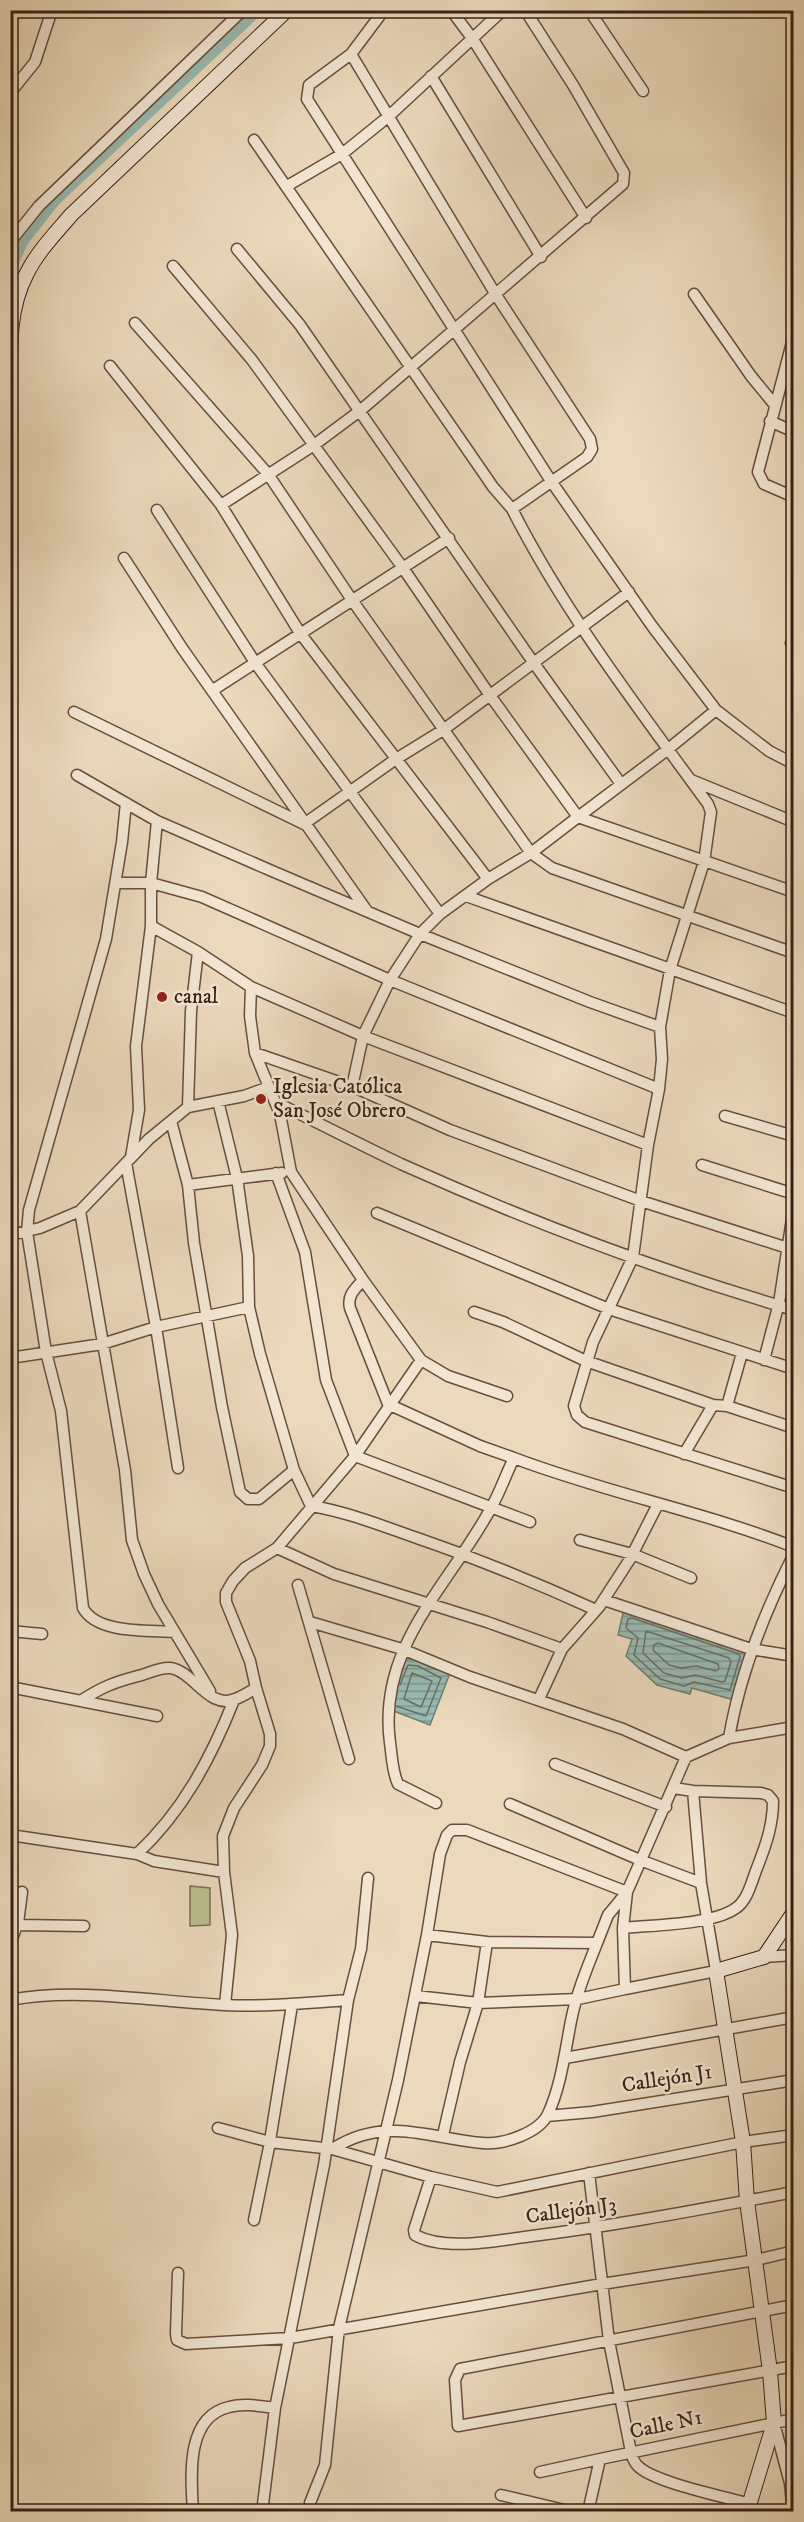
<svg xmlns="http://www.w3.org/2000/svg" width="804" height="2522" viewBox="0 0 804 2522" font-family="'IM FELL DW Pica',serif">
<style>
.pitch{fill:#babf8e;stroke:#797052;stroke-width:1.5}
.water{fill:url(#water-rules);stroke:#727d73;stroke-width:1.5}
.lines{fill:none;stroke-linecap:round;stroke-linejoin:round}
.shore{stroke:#686e64;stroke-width:1.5}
.canal{stroke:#98bab2;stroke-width:10}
.street-casing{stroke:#654f3e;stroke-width:13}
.secondary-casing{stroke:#382115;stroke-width:16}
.street{stroke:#f2e6d3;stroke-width:10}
.secondary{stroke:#f2e6d3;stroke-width:14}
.poi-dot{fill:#8f2418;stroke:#f2e6d3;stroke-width:2}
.labels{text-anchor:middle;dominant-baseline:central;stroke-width:5;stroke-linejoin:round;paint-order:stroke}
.poi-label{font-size:21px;fill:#382115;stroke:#f2e6d3;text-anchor:start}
.street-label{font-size:21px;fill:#382115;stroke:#f2e6d3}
</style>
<defs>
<pattern id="water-rules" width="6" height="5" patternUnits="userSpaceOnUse" patternTransform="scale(1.5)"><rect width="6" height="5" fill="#98bab2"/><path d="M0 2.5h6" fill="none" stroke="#7d9790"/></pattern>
</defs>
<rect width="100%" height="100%" fill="#ebd9bb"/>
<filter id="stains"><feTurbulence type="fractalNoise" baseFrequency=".00333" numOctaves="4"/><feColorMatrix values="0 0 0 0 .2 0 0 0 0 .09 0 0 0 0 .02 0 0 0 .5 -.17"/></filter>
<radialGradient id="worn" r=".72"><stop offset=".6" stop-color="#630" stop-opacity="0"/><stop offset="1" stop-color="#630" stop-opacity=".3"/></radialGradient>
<path class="pitch" d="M 190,1886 L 210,1888 L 210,1925 L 190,1926 Z"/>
<path class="water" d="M 624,1609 L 748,1651 L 734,1700 L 692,1688 L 690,1694 L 657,1685 L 626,1656 L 632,1639 L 618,1635 Z
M 402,1658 L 419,1660 L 450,1673 L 430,1725 L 386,1708 Z"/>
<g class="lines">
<path class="shore" d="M 632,1618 L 739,1654 L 740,1657 L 730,1690 L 694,1682 L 684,1686 L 660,1679 L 634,1655 L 638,1638 L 626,1628 L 628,1619 Z
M 646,1631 L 729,1658 L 731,1662 L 725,1681 L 722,1682 L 695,1675 L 682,1678 L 664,1673 L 643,1653 Z
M 658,1643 L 718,1664 L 719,1669 L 716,1671 L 696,1666 L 681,1668 L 669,1665 L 653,1650 L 654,1645 Z
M 412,1673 L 432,1681 L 421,1707 L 404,1699 Z
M 396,1706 L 426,1716 L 441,1678 L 418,1666 L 408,1665 L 400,1685"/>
<path class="canal" d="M 10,271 L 23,242 L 56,200 L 259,10"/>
<defs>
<path id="street" d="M 384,10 L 351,54 L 496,295 L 590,439 L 592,449 L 587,457 L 512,509 C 566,615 639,709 708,804 L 711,812 L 704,862 L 670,970 L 660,1027 L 662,1059 L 659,1089 L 648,1145 L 633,1257 L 593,1342 L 574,1406 L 577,1415 L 585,1422 L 794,1488
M 451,10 L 472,38 L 586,218
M 589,10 L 643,91
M 351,54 L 309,85 L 307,99 L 551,481 L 652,626 L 716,710 L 769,751 L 794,764
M 431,76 L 541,257
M 10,93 L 35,62 L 52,10
M 254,140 L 493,487 L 512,509
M 287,186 L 342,154 L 389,116 L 503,10
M 10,242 L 39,206 L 243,10
M 237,249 L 300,325 L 533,662 L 621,784
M 173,266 L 252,360 L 403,568 L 489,694 L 578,817 L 531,853 L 488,879 L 440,914 L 420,934 L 390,980 L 363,1036 L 352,1087
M 694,294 L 751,376 L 774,404
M 135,323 L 268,474 L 352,600 L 531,853 L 552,868 L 794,953
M 794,335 L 758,472 L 764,484 L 794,497
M 110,366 L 221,505 L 300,633 L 488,879
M 770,421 L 794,432
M 221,505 L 314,445 L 361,410 L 623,184 L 624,173 L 573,85 L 525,10
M 157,510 L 256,664 L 440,914
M 124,558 L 182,648 L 367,911
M 791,643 L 794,644
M 213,690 L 449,538
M 74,712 L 304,824 L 396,759 L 443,730 L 629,592
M 77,775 L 157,821 L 272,871 L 420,934 L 590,1002 L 660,1027
M 691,780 L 794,822
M 126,803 L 122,842 L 106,939 L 29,1210 L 27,1232 L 46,1352 L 61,1411 L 83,1608 C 97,1634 148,1630 174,1632
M 578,817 L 794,892
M 578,817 L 667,750 L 716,710
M 116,883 L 151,883 L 202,897 L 390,980 L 659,1089
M 466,896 L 794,1013
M 151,926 L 198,952 L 251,987 L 363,1036 L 648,1145
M 251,987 L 250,1016 L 255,1053 L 280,1114 L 291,1172 L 363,1280 L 421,1360 L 448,1376 L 507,1396
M 255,1053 L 356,1088 L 450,1130 L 641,1201 L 794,1250
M 218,1101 L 237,1178 L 248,1256 L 249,1307 L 260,1354 L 294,1470 L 311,1506 C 348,1512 382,1526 417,1538 C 478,1559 537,1583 596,1610
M 275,1102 C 317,1122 359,1144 401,1164 C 528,1221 660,1271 794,1310
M 188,1107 L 191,1011 L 198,952
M 725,1116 L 794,1136
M 171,1121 L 188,1185 L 194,1243 L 222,1407 L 240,1492 L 248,1499 L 259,1499 L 294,1470
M 131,1157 L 139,1110 L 136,1046 L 151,926 L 151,883 L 157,821
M 126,1163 L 156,1327 L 178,1468
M 702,1165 L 794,1194
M 188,1185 L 282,1173
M 80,1211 L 125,1470 L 132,1540 L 144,1574 L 158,1604 L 210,1691
M 377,1213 L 609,1309 L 794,1369
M 10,1235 L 40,1228 L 80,1211 L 149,1139 L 188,1107 L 244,1096 L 269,1087
M 363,1280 C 355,1289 347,1295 350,1308 L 388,1404 L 480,1446 L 514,1458 C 506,1474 500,1492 491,1508 C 449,1586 377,1646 390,1743 C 392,1756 392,1771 398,1784 L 436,1803
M 474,1312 L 503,1322 L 586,1361 L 713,1405 L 727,1406 L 794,1428
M 10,1358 L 102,1344 L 156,1327 L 249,1307
M 421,1360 L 355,1456 L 530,1522
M 764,1360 L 779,1303 L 794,1206
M 727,1406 L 742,1353
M 684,1454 L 713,1405
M 514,1458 C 606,1493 702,1511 794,1547
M 580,1540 L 632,1554 L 691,1578
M 277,1548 L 334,1574 L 487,1622 L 562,1649
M 298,1585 L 349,1759
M 604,1600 L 751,1649 L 794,1656
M 310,1622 L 402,1649 L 470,1677 L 623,1729 L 686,1757 L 627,1892 L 608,1915 L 597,1943 L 487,1942 L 427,1935
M 10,1631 L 42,1634
M 10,1687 L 157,1716
M 539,1699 L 562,1649 L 599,1607 L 630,1559 L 658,1504
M 82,1700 C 102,1687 115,1682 138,1676 C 148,1674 159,1667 170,1668 C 194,1671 208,1710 235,1699 C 242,1697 249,1692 256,1688 L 250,1661 L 226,1602 L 226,1593 L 233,1581 L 245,1568 L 277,1548 L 355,1456 L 326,1380 L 305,1252 L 276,1173
M 729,1738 C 740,1673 764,1613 794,1554
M 686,1757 L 729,1738 L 794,1727
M 555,1764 L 666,1807
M 510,1804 L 640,1860 L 701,1883
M 10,1835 L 137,1854 C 183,1811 211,1758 234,1700
M 137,1854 L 154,1861 L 224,1872
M 18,1925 L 84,1926
M 623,1928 C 652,1925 713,1925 736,1908 C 748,1900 752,1880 757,1868 C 766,1845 773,1825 773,1801 L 768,1795 L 761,1793 L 693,1791
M 10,1944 L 18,1923 L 22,1892
M 764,1957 L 794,1955
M 416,1996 L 478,2003 L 578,1999 L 625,1989
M 10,2000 C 78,1987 157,2002 225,2005 C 266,2007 307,2003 348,2000
M 225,2005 L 232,1935 L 224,1872 L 223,1836 L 234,1808 L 262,1765 L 270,1746 L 270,1734 L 256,1688
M 565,2058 L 794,2017
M 547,2116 L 592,2112 L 794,2080
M 218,2128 L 270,2142 L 332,2149 L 431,2177 L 497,2192 L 743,2142 L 794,2135
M 443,2135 L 460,2062 L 478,2003 L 487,1942
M 332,2149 C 351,2137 374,2130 397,2131 C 427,2132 455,2141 483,2143 C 503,2145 539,2133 548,2114 C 561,2086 565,2052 571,2021 C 576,1995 587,1968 597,1943
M 589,2173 L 609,2341 L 631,2452 C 632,2456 634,2462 637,2465 C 651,2482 726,2497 750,2504
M 431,2177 L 414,2230 L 415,2235 C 446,2252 499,2240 532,2236 C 620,2225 707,2208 794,2192
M 254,2220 L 269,2147 L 292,2005
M 178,2273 L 176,2334 L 177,2340 L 186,2344 L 290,2338 L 602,2284 L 756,2260 L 794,2251
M 794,2305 L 460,2369 L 455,2380 L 458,2426 L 794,2366
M 774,2423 L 790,2483 L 793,2512
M 540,2472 L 600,2459
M 501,2495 L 573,2512
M 310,2503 L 325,2465 L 339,2328 L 398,2080 L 427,1935 L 440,1854 L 447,1835 L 452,1830 L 467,1830 L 627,1892 L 623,1928 L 625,1989 L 716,1971 L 701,1883 L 693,1791 L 674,1788
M 193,2512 C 191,2477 185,2417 229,2407 C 244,2403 260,2406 275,2408
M 262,2512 L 275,2408 L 324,2165 L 348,2000 L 361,1949 L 368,1878
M 588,2512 L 600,2459 L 794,2419"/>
<path id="secondary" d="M 10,408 C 11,363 5,316 26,275 C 37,252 55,234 71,215 L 287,10
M 10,526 L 10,601
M 747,2512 L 774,2423 L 770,2371 L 747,2201 L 743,2142 L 716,1971 L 764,1957 L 794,1912"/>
</defs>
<use href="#street" class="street-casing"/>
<use href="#secondary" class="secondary-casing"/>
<use href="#street" class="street"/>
<use href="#secondary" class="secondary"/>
</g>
<g class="poi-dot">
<circle cx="162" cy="997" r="6"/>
<circle cx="261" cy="1099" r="6"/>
</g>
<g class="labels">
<g class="poi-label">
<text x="174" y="997">canal</text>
<text x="273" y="1087">Iglesia Católica<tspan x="273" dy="24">San José Obrero</tspan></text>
</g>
<g class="street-label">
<text transform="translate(667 2079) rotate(-9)">Callejón J1</text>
<text transform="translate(571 2211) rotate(-8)">Callejón J3</text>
<text transform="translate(666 2425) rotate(-12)">Calle N1</text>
</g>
</g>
<rect width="804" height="2522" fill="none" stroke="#ebd9bb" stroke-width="36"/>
<rect x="12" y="12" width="780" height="2498" fill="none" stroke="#382115" stroke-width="3"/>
<rect x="18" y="18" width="768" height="2486" fill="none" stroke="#382115" stroke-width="1.5"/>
<rect width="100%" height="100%" filter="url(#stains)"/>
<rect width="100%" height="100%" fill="url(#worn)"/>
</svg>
